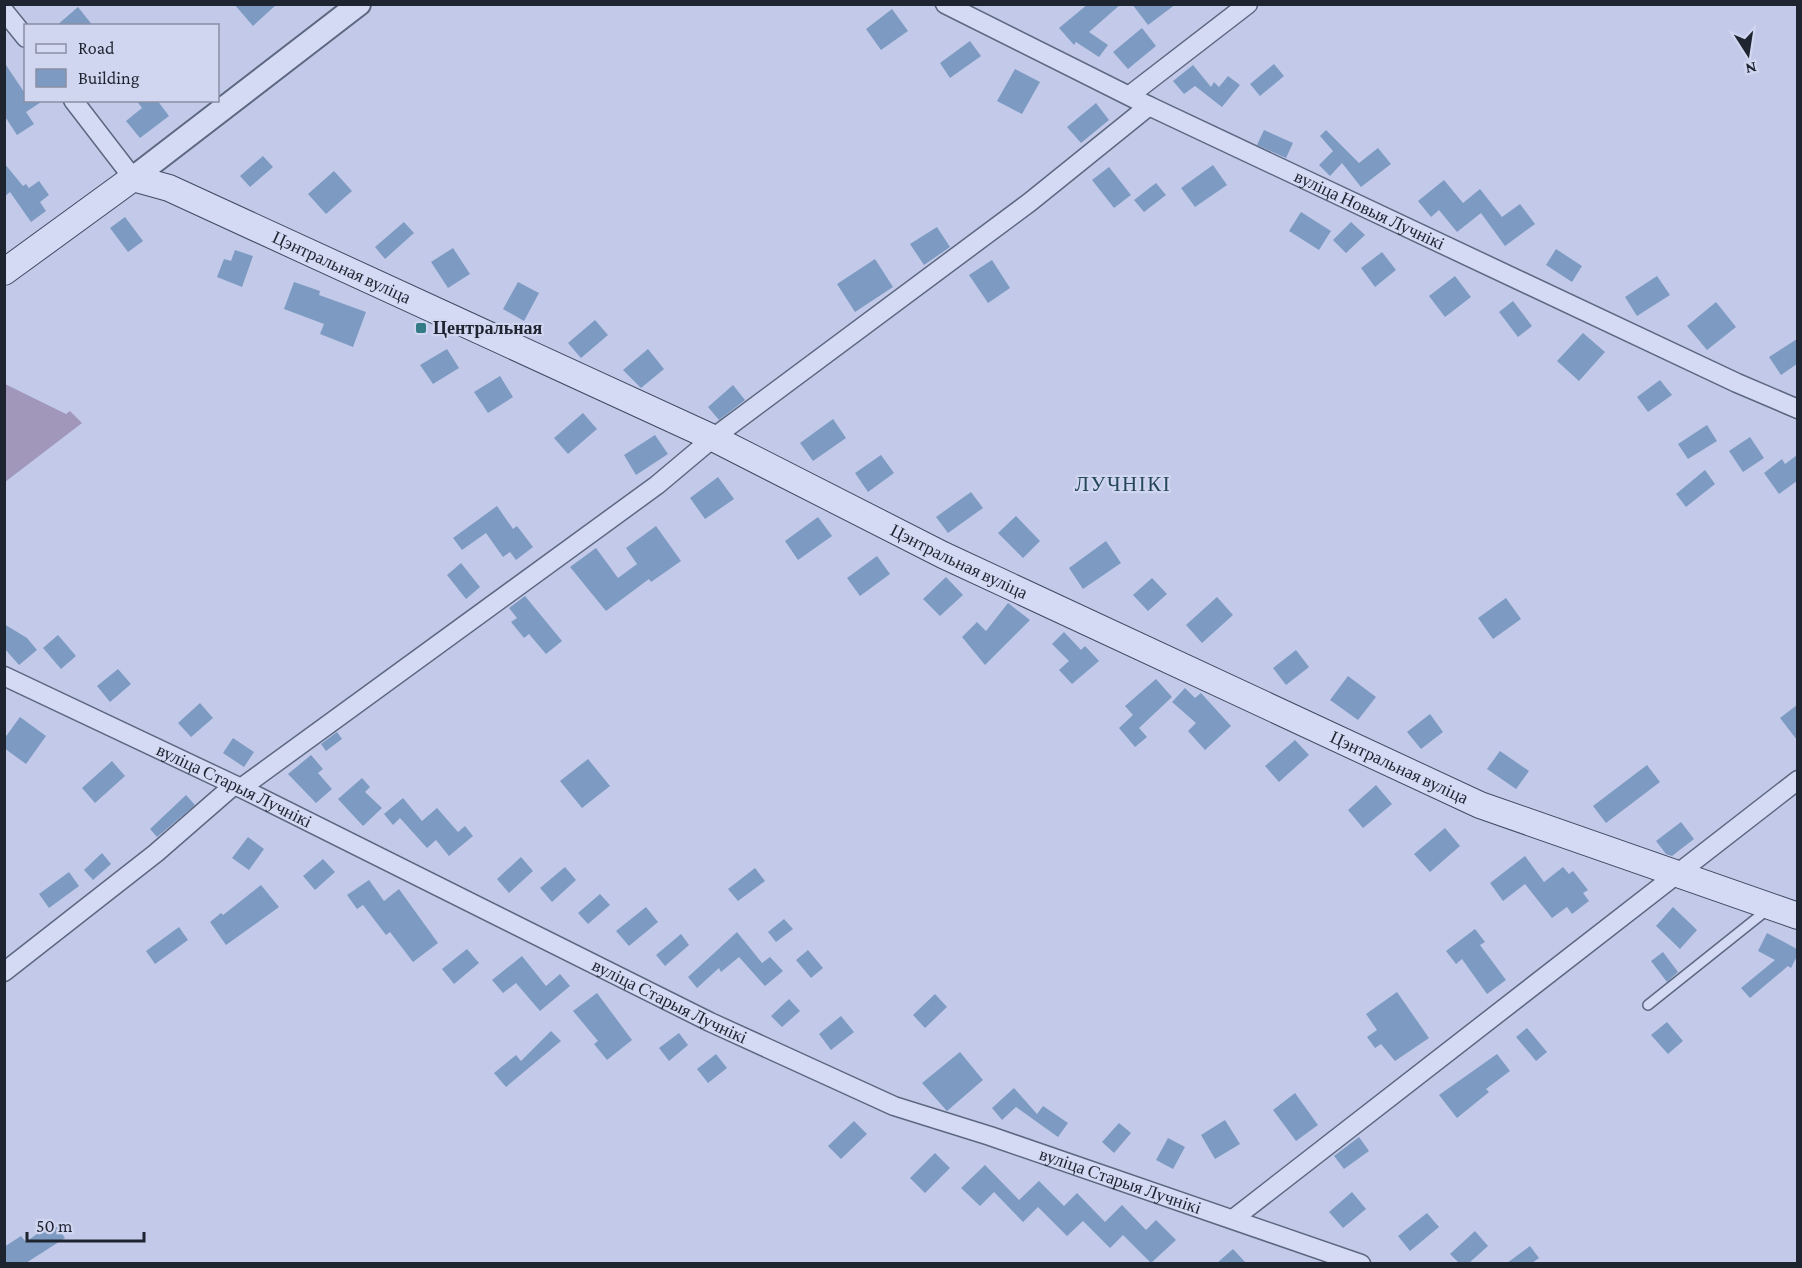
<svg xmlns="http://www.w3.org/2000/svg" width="1802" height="1268" viewBox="0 0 1802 1268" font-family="'Crimson Pro',serif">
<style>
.cemetery{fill:#a097ba}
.building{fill:#7d9bc2}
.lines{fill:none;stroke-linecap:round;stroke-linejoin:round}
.service-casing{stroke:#5c6880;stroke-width:12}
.minor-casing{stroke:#5c6880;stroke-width:21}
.tertiary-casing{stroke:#5c6880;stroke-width:26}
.secondary-casing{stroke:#3f4b62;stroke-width:28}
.service{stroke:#d5daf4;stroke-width:9}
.minor{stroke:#d5daf4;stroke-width:18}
.tertiary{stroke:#d5daf4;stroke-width:22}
.secondary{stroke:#d5daf4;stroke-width:26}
.poi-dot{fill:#337c87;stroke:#d1d6f0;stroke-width:2}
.labels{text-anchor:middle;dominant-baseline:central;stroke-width:4.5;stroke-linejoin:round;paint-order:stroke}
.street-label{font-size:18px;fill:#1e2531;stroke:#d1d6f0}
.poi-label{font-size:18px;font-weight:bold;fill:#1e2531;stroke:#d1d6f0;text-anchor:start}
.quarter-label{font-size:21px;letter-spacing:1.5px;fill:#234659;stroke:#d1d6f0}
</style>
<rect width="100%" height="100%" fill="#c3c9e8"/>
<path class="cemetery" d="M 5,384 L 66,414 L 70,411 L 82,423 L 5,482 Z"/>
<path class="building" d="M 234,4 L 277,4 L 253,26 Z
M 1088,4 L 1121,4 L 1089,32 L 1108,45 L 1099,57 L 1076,42 L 1074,45 L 1059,28 Z
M 1132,4 L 1176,4 L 1148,25 Z
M 78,7 L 93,26 L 56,26 Z
M 892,9 L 908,31 L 881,50 L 866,29 Z
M 1142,28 L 1156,46 L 1128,69 L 1113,52 Z
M 970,41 L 981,56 L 950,78 L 940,63 Z
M 4,62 L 26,95 L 26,100 L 44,100 L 26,112 L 34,124 L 17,135 L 4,115 Z
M 1274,64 L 1284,76 L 1260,96 L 1250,84 Z
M 1193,65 L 1211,87 L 1214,82 L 1219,87 L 1228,76 L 1240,85 L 1222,107 L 1195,86 L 1184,94 L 1173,81 Z
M 1015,69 L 1040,82 L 1022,114 L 997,101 Z
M 136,100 L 157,100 L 169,116 L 140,138 L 126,121 L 142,108 Z
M 1096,103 L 1109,120 L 1081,143 L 1067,127 Z
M 1264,130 L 1293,143 L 1286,158 L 1257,145 Z
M 1326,130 L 1359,163 L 1378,148 L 1391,164 L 1361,187 L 1342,163 L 1330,176 L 1319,165 L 1333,151 L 1320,136 Z
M 263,156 L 273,167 L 250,187 L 240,176 Z
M 4,163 L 23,186 L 26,184 L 29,188 L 39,181 L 49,195 L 40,202 L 46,211 L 31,222 L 10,192 L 4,197 Z
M 1213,165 L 1227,185 L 1195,207 L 1181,188 Z
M 1109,167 L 1131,195 L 1114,208 L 1092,180 Z
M 334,171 L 352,191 L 326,214 L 308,194 Z
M 1444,180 L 1463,203 L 1480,189 L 1502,217 L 1520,204 L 1535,224 L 1505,246 L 1481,213 L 1457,232 L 1439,210 L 1431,217 L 1418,201 Z
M 1156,183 L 1166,195 L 1144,212 L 1134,200 Z
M 1301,212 L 1331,231 L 1319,250 L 1289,231 Z
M 125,217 L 143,241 L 128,252 L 110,228 Z
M 404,222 L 414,233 L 385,259 L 375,247 Z
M 1351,222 L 1365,235 L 1346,253 L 1333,240 Z
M 937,227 L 950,247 L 924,265 L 910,244 Z
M 453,248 L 470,274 L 448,288 L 431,262 Z
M 1556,249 L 1582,266 L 1572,282 L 1546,265 Z
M 235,250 L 253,256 L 242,287 L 217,277 L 224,259 L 231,261 Z
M 1382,252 L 1396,270 L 1375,287 L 1361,268 Z
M 875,259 L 893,287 L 855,312 L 837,284 Z
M 992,260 L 1010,288 L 988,303 L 969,275 Z
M 1455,276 L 1471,297 L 1445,317 L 1429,296 Z
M 1657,276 L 1670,295 L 1637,316 L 1625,297 Z
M 294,282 L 320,291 L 319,295 L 366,312 L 353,347 L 320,334 L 324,324 L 284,309 Z
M 518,282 L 539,293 L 524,321 L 503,309 Z
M 1513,301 L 1532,326 L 1518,337 L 1499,312 Z
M 1716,302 L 1736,327 L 1707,350 L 1687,326 Z
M 595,320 L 608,335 L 581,358 L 568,343 Z
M 1583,333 L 1605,352 L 1579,381 L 1557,361 Z
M 1797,339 L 1797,364 L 1781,375 L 1769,357 Z
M 447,349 L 459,368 L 433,384 L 420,365 Z
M 648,349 L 664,369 L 641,388 L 623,370 Z
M 500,376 L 513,397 L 488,413 L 474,392 Z
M 1660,380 L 1672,395 L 1648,412 L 1637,397 Z
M 733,385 L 745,400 L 719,420 L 708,407 Z
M 583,413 L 597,429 L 568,454 L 554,438 Z
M 833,419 L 846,438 L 813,461 L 800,443 Z
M 1707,425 L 1717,441 L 1688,459 L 1678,444 Z
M 655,435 L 668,454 L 636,475 L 624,455 Z
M 1750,437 L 1764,458 L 1743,472 L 1729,451 Z
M 881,455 L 894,473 L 868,492 L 855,473 Z
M 1797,455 L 1797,481 L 1779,494 L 1764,473 L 1782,459 L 1785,464 Z
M 1705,470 L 1715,484 L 1686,507 L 1676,494 Z
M 718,477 L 734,499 L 705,519 L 690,498 Z
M 971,492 L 983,508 L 948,533 L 936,517 Z
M 497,506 L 513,529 L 517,526 L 533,547 L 516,560 L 510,552 L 503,557 L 486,533 L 462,550 L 453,538 Z
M 1016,516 L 1040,541 L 1023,558 L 998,533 Z
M 818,517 L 832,536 L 798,560 L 785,541 Z
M 656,526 L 681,561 L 651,582 L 649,579 L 606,611 L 570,567 L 596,548 L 618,578 L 637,564 L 626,548 Z
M 1106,541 L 1121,563 L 1083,589 L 1069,568 Z
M 877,556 L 890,574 L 860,596 L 847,578 Z
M 461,563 L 480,587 L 466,599 L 447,575 Z
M 946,577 L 963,595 L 940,616 L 923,599 Z
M 1152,578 L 1167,594 L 1148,611 L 1133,595 Z
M 525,596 L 562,641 L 546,654 L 529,634 L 524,638 L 511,622 L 517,618 L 509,608 Z
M 1217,597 L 1233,615 L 1202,643 L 1186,625 Z
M 1506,598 L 1521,619 L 1493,639 L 1478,618 Z
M 1008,603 L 1030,620 L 985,665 L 962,637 L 977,622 L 986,631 Z
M 4,624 L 27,638 L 37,650 L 19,665 L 4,648 Z
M 1064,632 L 1081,650 L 1085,646 L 1099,661 L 1072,684 L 1059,670 L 1069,661 L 1052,644 Z
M 58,635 L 76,656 L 61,669 L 43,648 Z
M 1296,650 L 1309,667 L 1286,685 L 1273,668 Z
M 118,669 L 131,684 L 110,702 L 97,686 Z
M 1348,676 L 1376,697 L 1358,720 L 1330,700 Z
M 1156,679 L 1172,697 L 1139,728 L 1147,737 L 1135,747 L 1119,728 L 1133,715 L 1125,706 Z
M 1185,688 L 1195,698 L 1201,693 L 1231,726 L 1205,750 L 1188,731 L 1196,723 L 1172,702 Z
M 200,703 L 213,718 L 191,737 L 178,723 Z
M 1797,705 L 1797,740 L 1780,718 Z
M 1430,714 L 1443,732 L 1421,749 L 1407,732 Z
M 20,717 L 46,736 L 26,764 L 4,748 L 4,739 Z
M 337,732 L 342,739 L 326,751 L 321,744 Z
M 233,738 L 254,752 L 244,767 L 223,753 Z
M 1295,740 L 1309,755 L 1279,782 L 1265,766 Z
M 1500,751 L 1529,771 L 1516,789 L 1487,769 Z
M 311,755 L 323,769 L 318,773 L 332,789 L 316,803 L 288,774 Z
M 588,759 L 610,786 L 582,808 L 560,781 Z
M 112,761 L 125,776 L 95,803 L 82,788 Z
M 1647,765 L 1660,782 L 1606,823 L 1593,806 Z
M 362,778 L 370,787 L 365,792 L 382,808 L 363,826 L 338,799 Z
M 1376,785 L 1392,804 L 1363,828 L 1348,810 Z
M 186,795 L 195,805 L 157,837 L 150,829 Z
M 403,798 L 422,821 L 437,808 L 458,832 L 465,826 L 473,836 L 449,856 L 436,840 L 427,848 L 400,818 L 393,825 L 384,814 Z
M 1681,822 L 1694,839 L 1672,856 L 1666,854 L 1656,841 Z
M 1445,828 L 1460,846 L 1430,872 L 1414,854 Z
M 248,837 L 264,849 L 249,870 L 232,858 Z
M 102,853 L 111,864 L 93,880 L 84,870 Z
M 1525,856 L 1544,882 L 1563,867 L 1569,874 L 1573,871 L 1588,890 L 1583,893 L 1589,901 L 1572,914 L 1567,907 L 1552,918 L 1525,884 L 1503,901 L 1490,883 Z
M 521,857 L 533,871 L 509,893 L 497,879 Z
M 323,859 L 335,872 L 315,890 L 303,876 Z
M 565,867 L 576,880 L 552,902 L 540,888 Z
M 755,868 L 765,881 L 738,901 L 728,889 Z
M 69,872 L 79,886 L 49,908 L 39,894 Z
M 369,880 L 384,901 L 399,889 L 438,943 L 413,962 L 390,932 L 386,935 L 363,905 L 357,909 L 347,895 Z
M 261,885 L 279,907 L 226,945 L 210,922 L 221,913 L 223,915 Z
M 600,894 L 610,905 L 588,924 L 578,913 Z
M 646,907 L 658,922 L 629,946 L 616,931 Z
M 1673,907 L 1697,930 L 1680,949 L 1656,926 Z
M 784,919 L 793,929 L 776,942 L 768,932 Z
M 179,927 L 188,940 L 155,964 L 146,951 Z
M 1475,929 L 1485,942 L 1480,945 L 1506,980 L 1487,994 L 1462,959 L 1456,964 L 1446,951 Z
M 737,932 L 762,963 L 770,957 L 783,971 L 765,986 L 739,957 L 721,972 L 719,968 L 697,988 L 688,977 Z
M 1767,933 L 1797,949 L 1797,956 L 1791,968 L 1788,966 L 1750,998 L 1741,988 L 1775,960 L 1758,951 Z
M 681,934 L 689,945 L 665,966 L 656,955 Z
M 467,949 L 479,963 L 454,984 L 442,969 Z
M 808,950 L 823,968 L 811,978 L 796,960 Z
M 1663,952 L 1678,972 L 1667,982 L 1651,961 Z
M 522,956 L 546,986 L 560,974 L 570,986 L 540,1011 L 516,983 L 503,993 L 492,980 Z
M 1397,992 L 1429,1038 L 1395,1061 L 1381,1044 L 1375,1048 L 1367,1037 L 1377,1030 L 1366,1014 Z
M 597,993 L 632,1040 L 607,1060 L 594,1044 L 598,1041 L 573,1011 Z
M 935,994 L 947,1007 L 925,1028 L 913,1015 Z
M 789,999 L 800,1011 L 782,1027 L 771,1016 Z
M 841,1016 L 854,1032 L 831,1050 L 819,1034 Z
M 1667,1022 L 1683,1041 L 1668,1054 L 1651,1035 Z
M 1527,1028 L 1547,1052 L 1536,1061 L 1516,1037 Z
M 551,1031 L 561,1041 L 506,1087 L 494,1073 L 516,1055 L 521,1061 Z
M 679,1033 L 688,1045 L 669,1061 L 659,1048 Z
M 960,1052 L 983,1080 L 947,1111 L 922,1083 Z
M 716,1054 L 727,1068 L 708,1083 L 697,1069 Z
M 1497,1054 L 1510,1071 L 1486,1089 L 1489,1092 L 1457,1118 L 1439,1095 Z
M 1014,1088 L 1037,1114 L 1043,1106 L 1068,1123 L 1058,1137 L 1016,1107 L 1002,1120 L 992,1108 Z
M 1295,1093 L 1318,1125 L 1296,1141 L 1273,1110 Z
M 1225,1120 L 1240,1144 L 1215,1159 L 1201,1135 Z
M 854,1121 L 867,1134 L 841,1159 L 828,1146 Z
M 1119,1123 L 1131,1133 L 1114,1153 L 1102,1142 Z
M 1359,1137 L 1369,1151 L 1344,1169 L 1334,1156 Z
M 1168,1138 L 1185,1147 L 1173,1169 L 1156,1160 Z
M 935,1153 L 950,1168 L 925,1193 L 910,1178 Z
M 985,1165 L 1019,1200 L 1039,1181 L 1064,1206 L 1077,1193 L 1105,1222 L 1122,1205 L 1146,1230 L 1156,1220 L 1176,1240 L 1151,1263 L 1123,1235 L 1110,1248 L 1083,1221 L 1067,1236 L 1038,1207 L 1023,1222 L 994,1192 L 980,1206 L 961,1188 Z
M 1352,1192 L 1366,1209 L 1343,1228 L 1329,1212 Z
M 1427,1213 L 1439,1227 L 1410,1251 L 1398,1236 Z
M 53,1222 L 65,1238 L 26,1263 L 4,1263 L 4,1247 L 21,1236 L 26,1242 Z
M 1475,1231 L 1488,1246 L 1469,1263 L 1459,1263 L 1450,1254 Z
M 1530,1246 L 1539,1258 L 1532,1263 L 1507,1263 Z
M 1233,1249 L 1246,1263 L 1217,1263 Z"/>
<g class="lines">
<defs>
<path id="service" d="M 1648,1005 L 1767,910"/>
<g id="minor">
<path id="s1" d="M 945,4 L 1149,106 L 1737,383 L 1798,409"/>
<path d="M 4,11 L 26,38"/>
<path d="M 1130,95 L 1248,4"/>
<path d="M 73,100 L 133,178"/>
<path id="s2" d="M 4,676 L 241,788 L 710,1022 L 894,1106 L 990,1136 L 1361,1264"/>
<path d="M 241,788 L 657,485 L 713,438 L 1030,202 L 1149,106"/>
<path d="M 4,972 L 156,853 L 233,786"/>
<path d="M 1233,1219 L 1798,780"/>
</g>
<path id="tertiary" d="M 133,178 L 359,4"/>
<g id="secondary">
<path id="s3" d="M 4,272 L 133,178 L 169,188 L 713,438 L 943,555 L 1480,805 L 1798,916"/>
</g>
</defs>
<use href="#service" class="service-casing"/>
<use href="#minor" class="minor-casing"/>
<use href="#tertiary" class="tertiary-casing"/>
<use href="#secondary" class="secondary-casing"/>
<use href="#service" class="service"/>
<use href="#minor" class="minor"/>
<use href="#tertiary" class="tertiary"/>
<use href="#secondary" class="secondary"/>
</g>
<rect class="poi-dot" x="415" y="322" width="12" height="12" rx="3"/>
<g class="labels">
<g class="street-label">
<text stroke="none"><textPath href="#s1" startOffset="472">вуліца Новыя Лучнікі</textPath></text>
<text stroke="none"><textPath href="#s3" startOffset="387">Цэнтральная вуліца</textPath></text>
<text stroke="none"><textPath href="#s3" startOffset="1071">Цэнтральная вуліца</textPath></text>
<text stroke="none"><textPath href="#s3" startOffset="1557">Цэнтральная вуліца</textPath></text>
<text stroke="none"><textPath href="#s2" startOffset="255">вуліца Старыя Лучнікі</textPath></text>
<text stroke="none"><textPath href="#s2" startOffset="741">вуліца Старыя Лучнікі</textPath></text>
<text stroke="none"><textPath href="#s2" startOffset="1227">вуліца Старыя Лучнікі</textPath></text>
</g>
<g class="poi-label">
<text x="433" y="328">Центральная</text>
</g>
<g class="quarter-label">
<text x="1123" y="484">ЛУЧНІКІ</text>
</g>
</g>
<rect width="1802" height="1268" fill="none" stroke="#1e2531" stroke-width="12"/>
<rect x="24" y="24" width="195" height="78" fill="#d1d6f0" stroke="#898fa4" stroke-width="1.5"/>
<rect x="36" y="44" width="30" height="9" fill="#d5daf4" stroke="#898fa4" stroke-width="1.5"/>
<text x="78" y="54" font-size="18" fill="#1e2531">Road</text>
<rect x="36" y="69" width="30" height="18" fill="#7d9bc2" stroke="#898fa4" stroke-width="1.5"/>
<text x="78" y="84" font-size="18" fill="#1e2531">Building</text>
<g transform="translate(1748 54) rotate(168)" stroke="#d1d6f0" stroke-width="4.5" paint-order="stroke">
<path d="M0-4.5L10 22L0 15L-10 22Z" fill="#1e2531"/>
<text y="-9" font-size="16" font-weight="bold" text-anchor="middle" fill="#1e2531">N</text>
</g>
<path d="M27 1232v9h117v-9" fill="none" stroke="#1e2531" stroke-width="3"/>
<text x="36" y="1232" font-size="18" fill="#1e2531" stroke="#d1d6f0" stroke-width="4.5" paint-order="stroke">50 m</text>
</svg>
